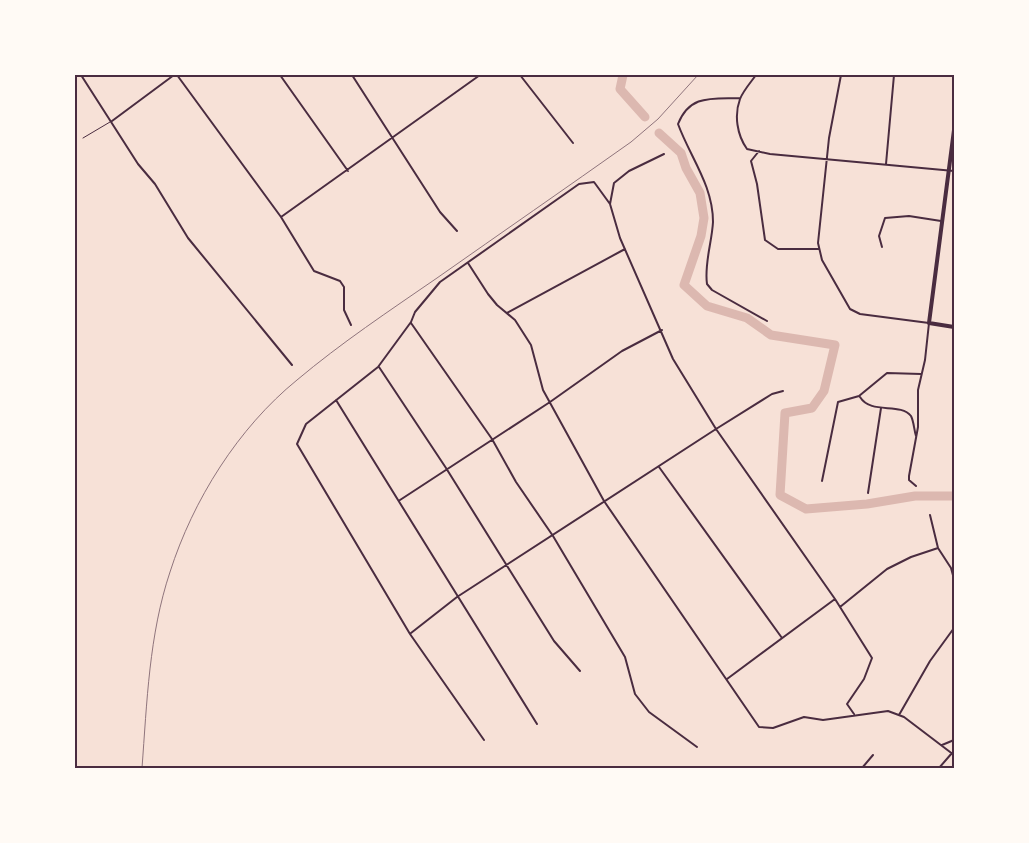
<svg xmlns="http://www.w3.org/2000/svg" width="1029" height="843" viewBox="0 0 1029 843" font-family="'IBM Plex Sans',sans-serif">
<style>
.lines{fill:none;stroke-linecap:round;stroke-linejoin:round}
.river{stroke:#dcb8b0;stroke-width:9}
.service{stroke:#4a2c40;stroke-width:1}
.minor{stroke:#4a2c40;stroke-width:2}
.primary{stroke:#4a2c40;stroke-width:4}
.rail{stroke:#8f747c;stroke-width:1}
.neatline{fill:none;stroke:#4a2c40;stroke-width:2}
</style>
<rect width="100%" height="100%" fill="#f7e1d7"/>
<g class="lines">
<path class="river" d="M 623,75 L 620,89 L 645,117
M 659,133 L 681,153 L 686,168 L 700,193 L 704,218 L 701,236 L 684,285 L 707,306 L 747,318 L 771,335 L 835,345 L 824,391 L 812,408 L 785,413 L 780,495 L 806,509 L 867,504 L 915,496 L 954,496"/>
<path class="service" d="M 83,138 L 110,122"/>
<path class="minor" d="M 81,75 L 138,164 L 155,184 L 188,238 L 292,365
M 177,75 L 281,217 L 314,271 L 340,281 L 344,287 L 344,310 L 351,325
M 280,75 L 348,171
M 352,75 L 440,212 L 457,231
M 520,75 L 573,143
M 756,75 C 751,82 743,91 740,99 C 734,115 737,135 747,149 L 770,154 L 954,171
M 841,75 L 829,138 L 818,243 L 822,260 L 850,309 L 860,314 L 929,323 L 925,360 L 918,390 L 918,427 L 909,476 L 909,480 L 916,486
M 740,98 C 712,99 690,94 678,124 C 690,157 713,185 713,222 C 712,242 704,264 707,284 L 712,290 L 767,321
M 112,121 L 174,75
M 759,151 L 751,161 L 757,184 L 765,240 L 778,249 L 819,249
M 664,154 L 629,171 L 614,183 L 610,204 L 620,238 L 673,359 L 716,429 L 835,599 L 872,658 L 864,679 L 847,704 L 854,714
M 886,164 L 894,75
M 281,217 L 480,75
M 882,247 L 879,236 L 885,218 L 909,216 L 941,221
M 468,263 L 488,294 L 497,305 L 515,320 L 531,345 L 543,390 L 604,501 L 759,727 L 773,728 L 804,717 L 823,720 L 888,711 L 904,717 L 954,755
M 507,313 L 625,249
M 411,323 L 492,439 L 516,482 L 553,536 L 625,657 L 635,694 L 649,712 L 697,747
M 379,367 L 446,468 L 554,641 L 580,671
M 860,397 C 871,415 900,402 911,416 C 914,422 914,430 916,436
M 336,400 L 537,724
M 659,467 L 782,638
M 822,481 L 838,402 L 859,396 L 887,373 L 921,374
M 868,493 L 881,408
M 400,500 L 550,402 L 622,351 L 662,330
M 930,515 L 938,548 L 951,568 L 954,579
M 840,607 L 887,569 L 911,557 L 938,548
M 411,633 L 457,597 L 716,429 L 772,394 L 783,391
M 727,679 L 835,599
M 899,715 L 930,661 L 954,628
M 484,740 L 410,634 L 297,444 L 306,424 L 378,367 L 411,322 L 415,312 L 440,282 L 579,184 L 594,182 L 610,204
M 942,745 L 954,740
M 862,768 L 873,755
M 939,768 L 952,753"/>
<path class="primary" d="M 954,130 L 929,323 L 954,327"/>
<path class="rail" d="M 142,768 C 147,702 149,635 170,572 C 193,500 238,428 297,380 C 341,343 389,311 437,278 C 501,233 566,188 631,142 L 658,119 L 698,75"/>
</g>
<rect width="1029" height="843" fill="none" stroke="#fffaf5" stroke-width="152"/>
<rect x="76" y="76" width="877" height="691" class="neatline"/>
</svg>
